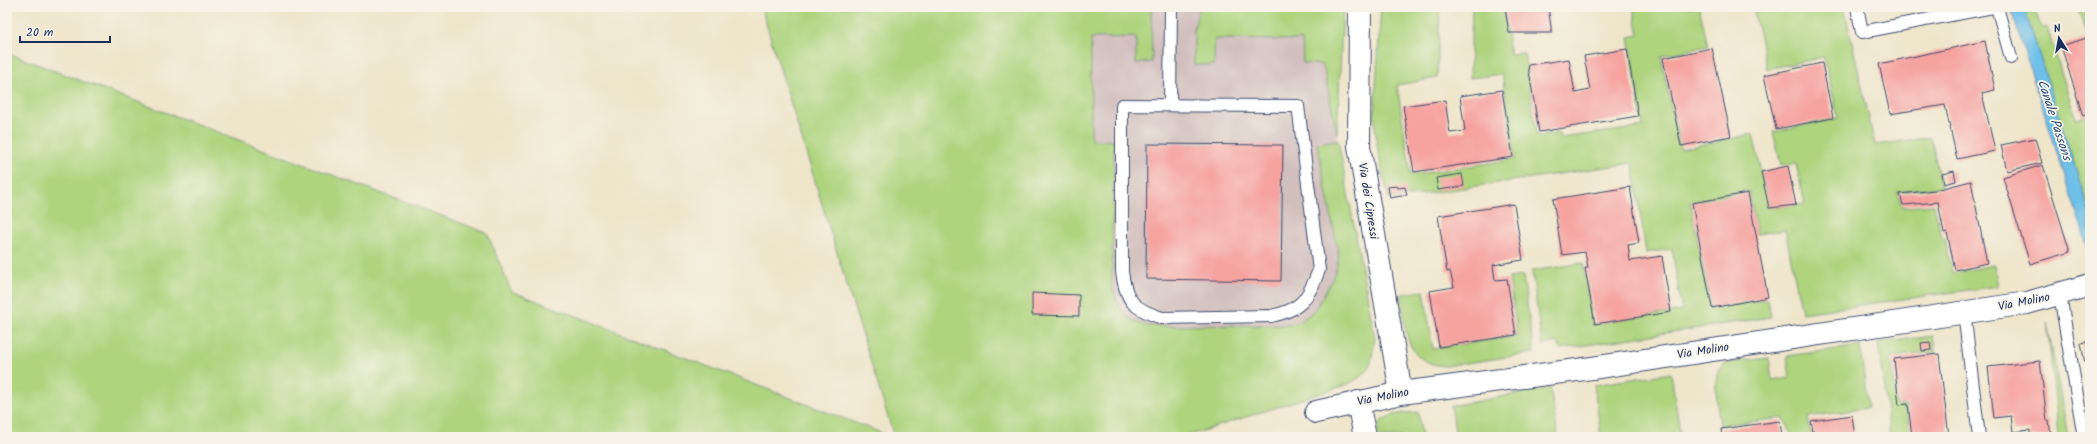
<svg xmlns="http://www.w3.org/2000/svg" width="2097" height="444" viewBox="0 0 2097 444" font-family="Kalam,sans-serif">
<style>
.industrial{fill:#d1bfbe}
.green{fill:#aed47e;stroke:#64826e}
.water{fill:#6ec0e9;stroke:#4478a4}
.building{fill:#f6a3a0}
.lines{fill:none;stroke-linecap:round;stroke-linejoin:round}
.lane-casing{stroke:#3b4a6e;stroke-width:14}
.street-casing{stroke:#3b4a6e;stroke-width:24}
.lane{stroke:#fff;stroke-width:12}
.street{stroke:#fff;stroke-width:22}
.labels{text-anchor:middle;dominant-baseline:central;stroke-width:3.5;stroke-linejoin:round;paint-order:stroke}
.street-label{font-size:12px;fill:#1b2f5e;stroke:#f7f3e8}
.water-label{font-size:13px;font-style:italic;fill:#305381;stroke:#f7f3e8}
</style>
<rect width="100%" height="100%" fill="#f7f3e8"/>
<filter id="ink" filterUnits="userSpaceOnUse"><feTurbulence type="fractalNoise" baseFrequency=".025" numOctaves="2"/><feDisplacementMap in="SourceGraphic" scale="8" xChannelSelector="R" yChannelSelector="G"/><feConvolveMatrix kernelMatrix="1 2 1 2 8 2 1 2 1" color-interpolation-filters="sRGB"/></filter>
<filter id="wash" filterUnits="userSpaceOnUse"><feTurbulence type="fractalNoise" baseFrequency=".012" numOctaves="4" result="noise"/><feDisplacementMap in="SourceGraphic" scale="16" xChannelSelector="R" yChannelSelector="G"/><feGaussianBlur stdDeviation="0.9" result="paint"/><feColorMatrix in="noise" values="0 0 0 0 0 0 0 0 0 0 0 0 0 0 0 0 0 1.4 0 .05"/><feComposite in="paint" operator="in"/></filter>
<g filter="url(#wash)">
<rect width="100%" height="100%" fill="#efe5cb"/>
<path class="industrial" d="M 1092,7 L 1312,7 L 1369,303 L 1090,425 Z"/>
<path class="green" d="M 761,7 L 1151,7 L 1152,62 L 1136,63 L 1136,37 L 1091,38 L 1091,140 L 1114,141 L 1112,286 C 1118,308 1124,320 1147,326 L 1285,325 L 1300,322 L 1315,310 L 1333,278 L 1339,257 L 1317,143 L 1338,140 L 1375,338 C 1370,366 1374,371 1346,385 L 1184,437 L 894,437 Z
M 1200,7 L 1343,7 L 1337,134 L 1323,65 L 1303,63 L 1302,40 L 1215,39 L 1214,65 L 1194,65 L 1194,28 Z
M 1381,7 L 1440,7 L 1437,78 L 1397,85 L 1411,175 L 1515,159 L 1502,74 L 1470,78 L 1472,7 L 1503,7 L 1510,54 L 1524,53 L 1537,136 L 1560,133 L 1561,138 L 1643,127 L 1629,37 L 1639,35 L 1633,7 L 1699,7 L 1708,46 L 1661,56 L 1680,149 L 1753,134 L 1769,208 L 1805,204 L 1796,163 L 1781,165 L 1773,132 L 1838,118 L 1824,57 L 1767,69 L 1753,7 L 1844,7 L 1875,145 L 1931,137 L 1941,187 L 1898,192 L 1902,207 L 1934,205 L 1942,238 L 1945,238 L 1952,273 L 1994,265 L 1998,286 L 1802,313 L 1785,230 L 1757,234 L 1749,191 L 1690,202 L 1711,309 L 1768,299 L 1771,317 L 1560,349 L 1558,342 L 1542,345 L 1532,271 L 1583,263 L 1592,324 L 1682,311 L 1672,249 L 1646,253 L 1633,163 L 1389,199 L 1378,152 L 1374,117 Z
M 2024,7 L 2034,7 L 2041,28 L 2047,27 L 2076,119 L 2090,115 L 2090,214 Z
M 2077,7 L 2090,7 L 2090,35 L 2087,36 Z
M 7,53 L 487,233 L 511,291 L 892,437 L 7,437 Z
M 1523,276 L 1534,353 L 1446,366 C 1404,364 1404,327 1402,294 L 1424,291 L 1433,349 L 1518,336 L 1509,278 Z
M 2047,322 L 2068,437 L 2059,437 Z
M 1933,336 L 1935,352 L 1891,357 L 1897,406 L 1906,406 L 1910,437 L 1890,437 L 1878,343 Z
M 1860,346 L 1868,408 L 1808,417 L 1811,437 L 1794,437 L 1783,418 L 1720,425 C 1719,412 1709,370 1725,364 C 1739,360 1755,360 1769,358 L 1772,380 L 1790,377 L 1787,356 Z
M 1671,373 L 1680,433 L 1643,437 L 1601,437 L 1594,385 Z
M 1550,388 L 1558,437 L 1456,437 L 1451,406 Z
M 1418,412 L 1422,437 L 1378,437 C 1373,413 1401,414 1418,412 Z"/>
<path class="water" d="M 2010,7 L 2024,7 L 2090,214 L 2090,254 Z"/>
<g id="blocks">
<path class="building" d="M 1505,7 L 1548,7 L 1552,33 L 1509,33 Z
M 2090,37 L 2090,113 L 2083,116 L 2061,46 Z
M 1985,41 L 1995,90 L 1982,93 L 1995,151 L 1957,159 L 1945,105 L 1890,114 L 1879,64 Z
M 1712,48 L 1731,136 L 1681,146 L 1663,58 Z
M 1627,49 L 1638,116 L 1539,132 L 1528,65 L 1569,59 L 1575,93 L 1590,90 L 1584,56 Z
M 1822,63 L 1833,118 L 1776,129 L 1764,75 Z
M 1502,90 L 1513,157 L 1414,172 L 1403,106 L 1445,100 L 1450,133 L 1465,131 L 1460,96 Z
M 2035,138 L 2042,163 L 2007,171 L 2001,145 Z
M 1147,144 L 1283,145 L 1281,281 L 1146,279 Z
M 2043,165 L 2070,252 L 2030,264 L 2003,177 Z
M 1788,166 L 1796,205 L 1769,208 L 1761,172 Z
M 1954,171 L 1956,181 L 1944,184 L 1942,174 Z
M 1462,174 L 1464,186 L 1438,190 L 1436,178 Z
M 1971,181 L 1987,263 L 1955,270 L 1947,232 L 1944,233 L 1938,202 L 1903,205 L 1900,194 L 1935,190 Z
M 1397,186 L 1398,188 L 1405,187 L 1407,195 L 1390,198 L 1388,187 Z
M 1630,187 L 1639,243 L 1628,245 L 1630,261 L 1662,256 L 1671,312 L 1595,324 L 1585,268 L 1588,268 L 1585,252 L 1562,255 L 1553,199 Z
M 1748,193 L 1768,297 L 1712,308 L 1692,203 Z
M 1514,204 L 1523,260 L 1493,265 L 1495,280 L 1507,279 L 1516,335 L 1439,347 L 1430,291 L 1454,287 L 1450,271 L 1447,272 L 1438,216 Z
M 1032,293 L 1079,295 L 1079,316 L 1032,315 Z
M 2090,341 L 2090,384 L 2089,384 L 2081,343 Z
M 1930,342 L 1931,350 L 1922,351 L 1921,343 Z
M 1939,354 L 1949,437 L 1912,437 L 1908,404 L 1899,405 L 1894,359 Z
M 2040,361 L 2047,421 L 2049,420 L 2051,437 L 2030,437 L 2030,430 L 2013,432 L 2011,416 L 1994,418 L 1988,367 Z
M 1852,415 L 1855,437 L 1814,437 L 1811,421 Z
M 1780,421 L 1782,437 L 1722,437 L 1721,429 Z"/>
</g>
</g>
<g filter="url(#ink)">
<use href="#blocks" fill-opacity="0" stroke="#3b4a6e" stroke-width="1"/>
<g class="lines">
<defs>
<path id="lane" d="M 1857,7 L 1862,32 L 1993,7
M 1997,7 L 2011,58
M 1122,105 L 1298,106 L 1319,270 C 1308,298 1302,310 1271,316 L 1162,318 C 1134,309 1126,302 1122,272 Z
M 1170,105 L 1171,7
M 2060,295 L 2084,437
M 1964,312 L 1979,437"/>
<path id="street" d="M 1360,7 L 1359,146 L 1401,393
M 1358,402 L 1365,437
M 1316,412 L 1401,393 L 1592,368 L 2027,303 L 2090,285"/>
</defs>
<use href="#lane" class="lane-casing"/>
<use href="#street" class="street-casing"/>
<use href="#lane" class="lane"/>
<use href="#street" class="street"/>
</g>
</g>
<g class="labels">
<g class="street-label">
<text transform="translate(1368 201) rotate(81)">Via dei Cipressi</text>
<text transform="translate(2024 302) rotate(-11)">Via Molino</text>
<text transform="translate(1703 351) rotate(-9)">Via Molino</text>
<text transform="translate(1383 397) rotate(-11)">Via Molino</text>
</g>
<g class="water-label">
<text transform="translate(2054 120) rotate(72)">Canale Passons</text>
</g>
</g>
<rect width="2097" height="444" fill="none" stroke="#f7f3e8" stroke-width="24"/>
<g transform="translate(2059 38) rotate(349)" stroke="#f7f3e8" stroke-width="3" paint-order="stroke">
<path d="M0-3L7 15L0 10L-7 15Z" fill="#1b2f5e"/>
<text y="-6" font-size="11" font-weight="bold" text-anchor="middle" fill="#1b2f5e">N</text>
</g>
<path d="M20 36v6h90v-6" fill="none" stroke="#1b2f5e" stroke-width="2"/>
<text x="26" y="36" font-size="12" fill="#1b2f5e" stroke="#f7f3e8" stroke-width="3" paint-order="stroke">20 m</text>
</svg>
